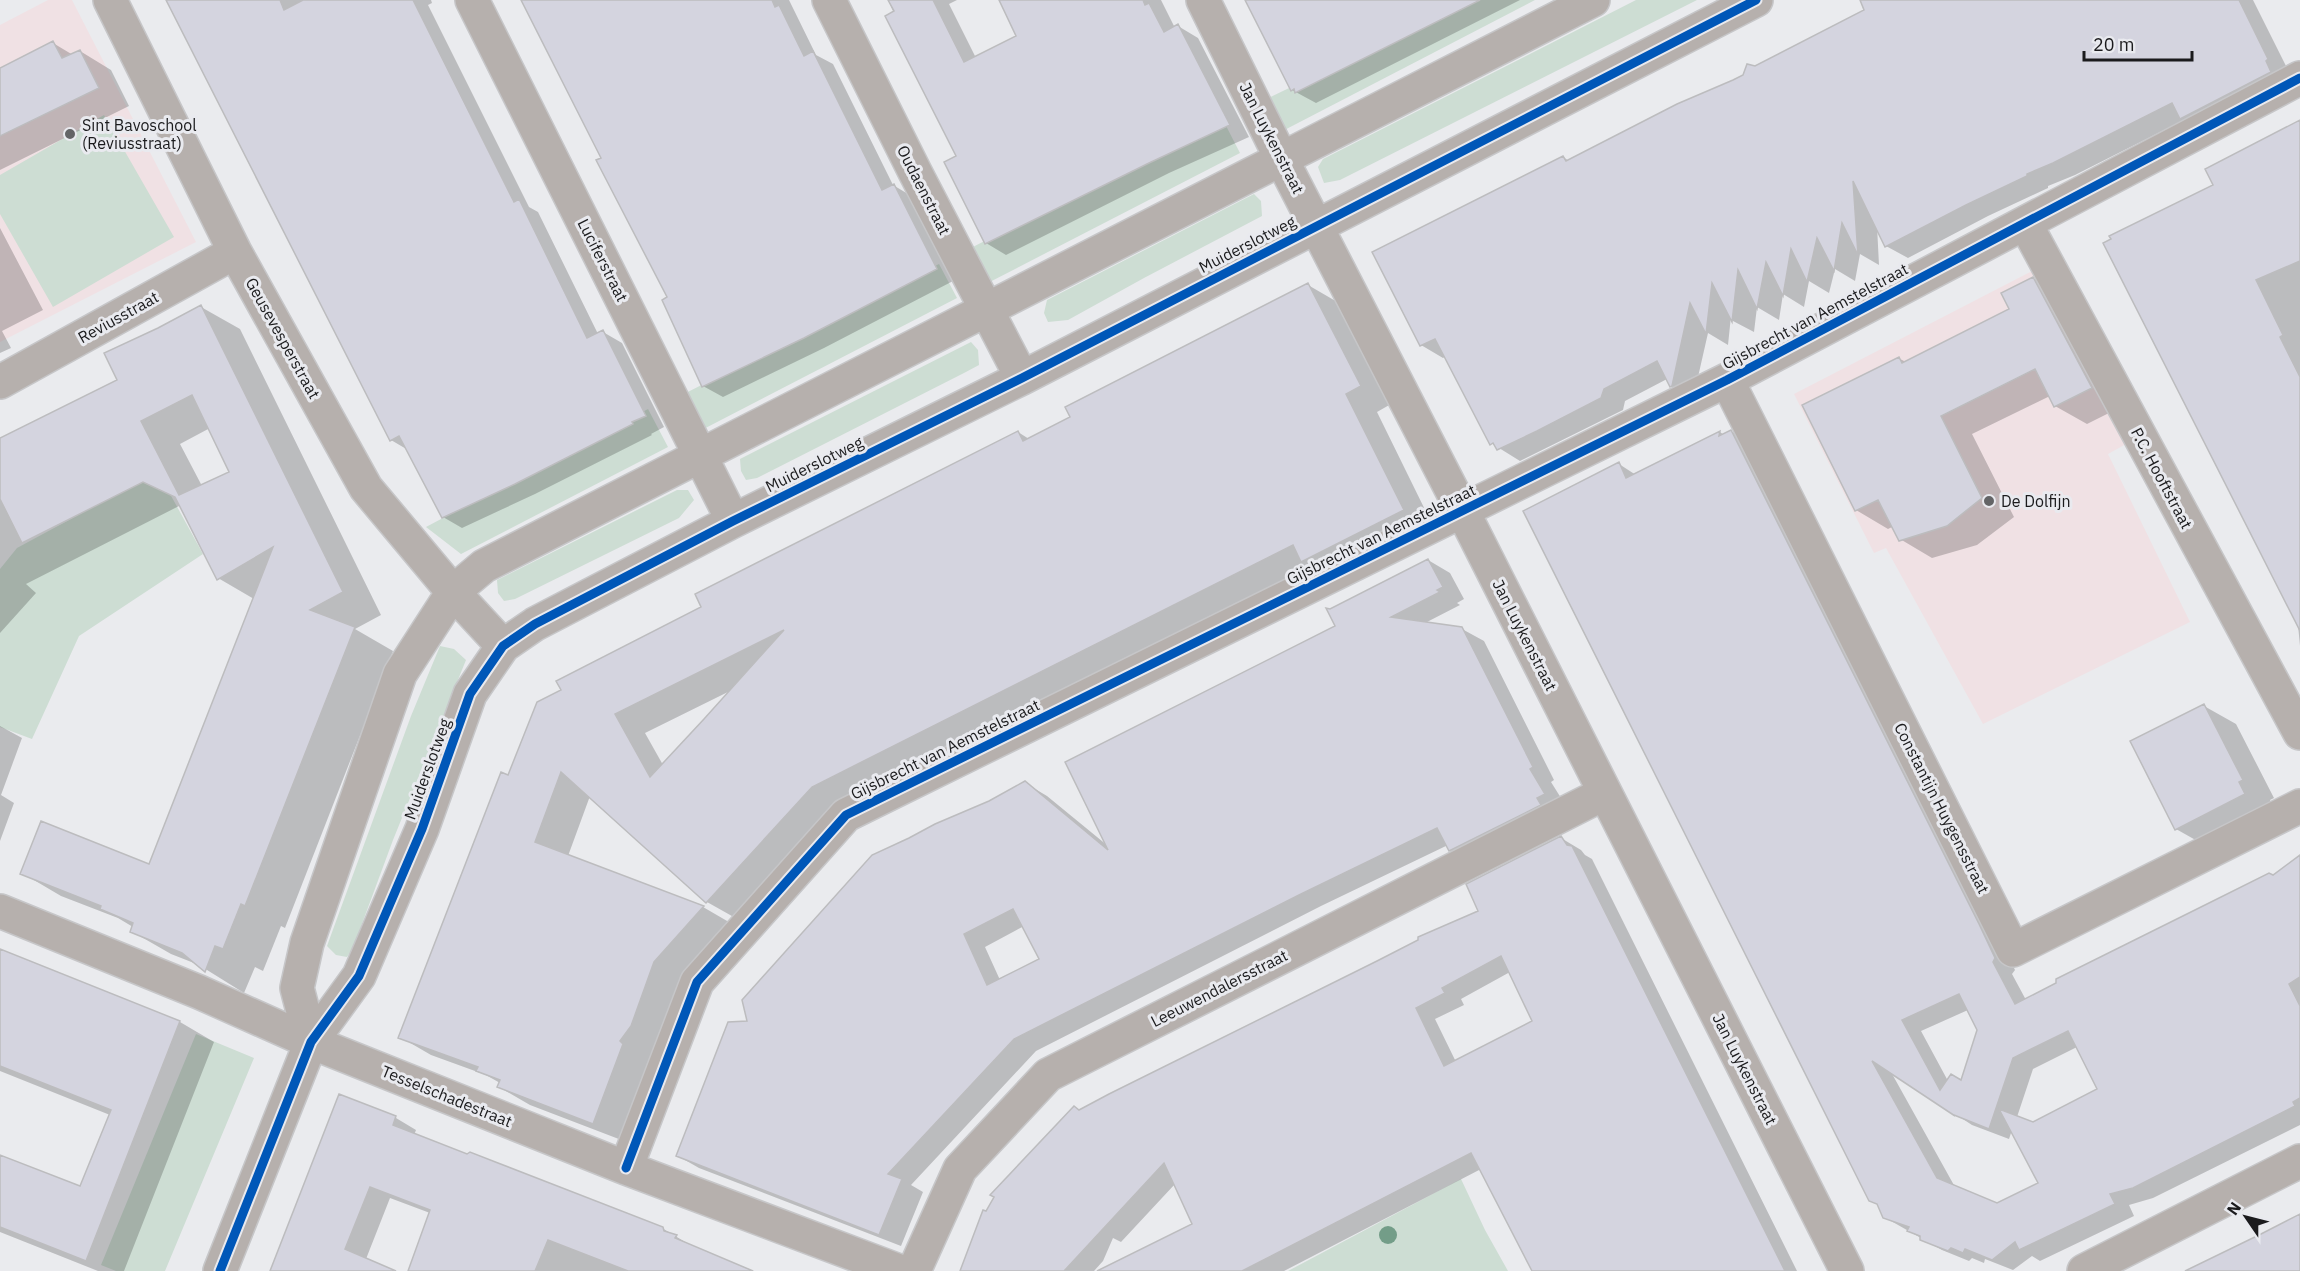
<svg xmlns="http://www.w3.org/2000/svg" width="2300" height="1271" viewBox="0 0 2300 1271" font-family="'IBM Plex Sans',sans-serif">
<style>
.education{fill:#f0e1e4}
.green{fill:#cdddd3}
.shadow{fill:#0003;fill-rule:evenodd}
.building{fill:#d4d4df;stroke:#bcbcbe;stroke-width:1.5;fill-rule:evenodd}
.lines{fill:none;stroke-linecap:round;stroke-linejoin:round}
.street-casing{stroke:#c6c6c8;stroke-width:36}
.street{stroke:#b6b0ad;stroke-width:33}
.cycleway-casing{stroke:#e9eaef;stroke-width:13}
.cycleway{stroke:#0057b8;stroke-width:9}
.tree{fill:#739d88}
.poi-dot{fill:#636466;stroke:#e9eaef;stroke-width:2}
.labels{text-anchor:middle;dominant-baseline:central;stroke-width:6;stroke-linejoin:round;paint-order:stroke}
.poi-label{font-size:16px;fill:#1b1b1d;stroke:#e9eaef;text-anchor:start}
.street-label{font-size:16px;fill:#1b1b1d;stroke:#e9eaef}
</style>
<rect width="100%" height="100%" fill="#eaebee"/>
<path class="education" d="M 48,0 L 72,0 L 196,242 L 0,342 L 0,25 Z
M 2040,267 L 2126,444 L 2108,454 L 2190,622 L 1983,724 L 1886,548 L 1874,553 L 1794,394 Z"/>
<path class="green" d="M 1471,0 L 1535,0 L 1269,138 L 1252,106 Z
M 1636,0 L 1697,0 L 1340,180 L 1324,183 L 1318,167 L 1323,159 Z
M 104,115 L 174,237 L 53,307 L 0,214 L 0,175 Z
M 1223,120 L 1240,153 L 980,287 L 963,252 Z
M 1254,194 L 1261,201 L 1262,216 L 1144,278 L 1068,320 L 1048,322 L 1044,313 L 1047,300 Z
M 939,264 L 957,298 L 692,435 L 674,399 Z
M 971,342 L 978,350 L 979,365 L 964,373 L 757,478 L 746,480 L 741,471 L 740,459 Z
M 648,409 L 668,447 L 461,554 L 426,527 Z
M 158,472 L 203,554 L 79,636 L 32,739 L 0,727 L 0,569 L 17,548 Z
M 677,490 L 688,490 L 694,500 L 679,518 L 515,599 L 504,601 L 498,593 L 497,580 Z
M 440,646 L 454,649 L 466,660 L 393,840 L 353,948 L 347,957 L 336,955 L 327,946 L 411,716 Z
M 196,1034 L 254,1058 L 165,1271 L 116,1271 L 101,1265 Z
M 1461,1179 L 1485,1230 L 1508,1271 L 1288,1271 Z"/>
<path class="shadow" d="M 167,0 L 431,0 L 432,3 L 428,5 L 529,207 L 538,212 L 598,334 L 603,332 L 622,343 L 664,427 L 651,434 L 652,435 L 535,494 L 462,528 L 443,517 L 408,450 L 391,440 Z
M 523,0 L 789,0 L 816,55 L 833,64 L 893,185 L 913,197 L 955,280 L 824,348 L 723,397 L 703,386 L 669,298 L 603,158 Z
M 888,0 L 957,0 L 949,4 L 976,58 L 1018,37 L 1000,0 L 1161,0 L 1175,28 L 1178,26 L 1198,38 L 1249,137 L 1169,173 L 1006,255 L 986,243 L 958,156 Z
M 1247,0 L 1520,0 L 1316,103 L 1292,90 Z
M 1876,0 L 2253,0 L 2289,72 L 2203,131 L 2184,120 L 2075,175 L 2048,186 L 2048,188 L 1988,216 L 1908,258 L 1886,246 L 1877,226 L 1879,265 L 1860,254 L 1855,281 L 1835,269 L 1829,293 L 1809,281 L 1804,307 L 1783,294 L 1779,320 L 1757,307 L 1754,332 L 1733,321 L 1731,316 L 1728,345 L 1708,333 L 1693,399 L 1671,386 L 1667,379 L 1625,401 L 1623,410 L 1520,461 L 1491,443 L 1446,356 L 1443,358 L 1421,345 L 1563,157 L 1569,161 L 1733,81 L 1755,68 L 1866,10 Z
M 53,43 L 73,55 L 80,51 L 111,70 L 129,106 L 0,170 L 0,69 Z
M 2300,126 L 2300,646 L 2298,625 L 2215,186 Z
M 0,228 L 43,310 L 2,331 L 11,348 L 0,353 Z
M 2033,278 L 2064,297 L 2123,406 L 2087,424 L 2055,406 L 2050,396 L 1972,434 L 2014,517 L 1977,545 L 1932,558 L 1900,539 L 1894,526 L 1888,529 L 1856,510 L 1898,358 L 1906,362 L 2011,310 Z
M 1308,285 L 1339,303 L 1391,404 L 1377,412 L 1434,528 L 843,804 L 739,920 L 707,902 L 590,796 L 568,856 L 703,907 L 734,925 L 624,1141 L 530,1105 L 499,1087 L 500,1083 L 486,1075 L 431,1055 L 400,1037 L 509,777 L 703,607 L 1018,432 L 1029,439 L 1072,418 ZM 732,690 L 663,765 L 645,733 Z
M 201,307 L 240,329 L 381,615 L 355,629 L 393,651 L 285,928 L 281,926 L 263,971 L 255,967 L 244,993 L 199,965 L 171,954 L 131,931 L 133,927 L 118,918 L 61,896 L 22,873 L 150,866 L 254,599 L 218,578 L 181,505 L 26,584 L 36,593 L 0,633 L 0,439 L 119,380 ZM 210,428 L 231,472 L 202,486 L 180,444 Z
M 1731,431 L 1751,443 L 1999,937 L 2015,970 L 2012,974 L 2026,1000 L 2274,877 L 2300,859 L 2300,1125 L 2153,1198 L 2129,1205 L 2134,1216 L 2040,1261 L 2032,1256 L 2013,1270 L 1985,1259 L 1984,1263 L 1972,1258 L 1969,1261 L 1942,1250 L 1884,1217 L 1619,464 L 1636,475 L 1720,432 L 1724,435 ZM 1968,1010 L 1979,1030 L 1962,1082 L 1948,1081 L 1921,1031 ZM 2077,1047 L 2099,1090 L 2033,1124 L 2017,1117 L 2033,1069 ZM 1891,1072 L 1972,1125 L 2009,1139 L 2012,1130 L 2040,1184 L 1997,1204 L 1955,1187 Z
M 1428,560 L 1450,573 L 1464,599 L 1457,603 L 1460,605 L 1425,623 L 1462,629 L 1484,641 L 1554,780 L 1551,782 L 1566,806 L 1472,862 L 1450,850 L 1448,845 L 1321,906 L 1036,1051 L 911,1185 L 923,1192 L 901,1246 L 699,1168 L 678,1156 L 749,1023 L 990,802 L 1025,783 L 1047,796 L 1108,846 L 1337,627 L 1330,610 ZM 1024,926 L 1041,960 L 1000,980 L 985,947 Z
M 2204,706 L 2236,724 L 2274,798 L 2270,800 L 2276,812 L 2208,847 L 2176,829 Z
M 0,726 L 22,738 L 1,795 L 14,803 L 0,841 Z
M 1561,838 L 1581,850 L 1585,855 L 1592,859 L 1797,1271 L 1533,1271 L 1481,1169 L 1284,1271 L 1141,1271 L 1194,1224 L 1175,1184 L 1121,1242 L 1113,1238 L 1103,1261 L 1094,1271 L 973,1271 L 986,1213 L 1081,1111 L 1480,912 ZM 1510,972 L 1534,1021 L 1456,1062 L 1435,1019 L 1464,1005 L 1461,999 Z
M 0,951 L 180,1022 L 214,1042 L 124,1271 L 98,1271 L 0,1232 L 0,1156 L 81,1188 L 110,1115 L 0,1071 Z
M 339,1096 L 396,1118 L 416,1130 L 414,1135 L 662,1228 L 695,1248 L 754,1271 L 409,1271 L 430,1213 L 390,1198 L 366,1259 L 395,1271 L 272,1271 Z"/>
<path class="building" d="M 166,0 L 280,0 L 284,10 L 303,0 L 413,0 L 514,202 L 519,199 L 587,338 L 603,330 L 646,416 L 632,422 L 633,424 L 515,484 L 442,518 L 399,436 L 390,441 Z
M 521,0 L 772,0 L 775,7 L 779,5 L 804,56 L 813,51 L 882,190 L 894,184 L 937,269 L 804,338 L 702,387 L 662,300 L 667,297 L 596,160 L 601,158 Z
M 888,0 L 933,0 L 964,62 L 1016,36 L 999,0 L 1143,0 L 1145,5 L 1149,3 L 1164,32 L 1178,24 L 1230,125 L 1149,163 L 985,244 L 944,162 L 956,156 L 885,16 L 894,11 Z
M 1245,0 L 1480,0 L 1295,93 L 1294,89 L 1291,91 Z
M 1860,0 L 2239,0 L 2268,59 L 2266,61 L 2271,72 L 2180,119 L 2172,103 L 2053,163 L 2027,174 L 2027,176 L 1966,205 L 1885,247 L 1853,181 L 1858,255 L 1842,223 L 1834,271 L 1817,238 L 1807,282 L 1791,249 L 1783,296 L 1766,262 L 1757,309 L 1738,270 L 1732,322 L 1712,283 L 1706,334 L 1690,303 L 1672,386 L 1670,387 L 1657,361 L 1604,389 L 1601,398 L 1537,431 L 1497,450 L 1493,443 L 1490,445 L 1435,339 L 1420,346 L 1372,252 L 1563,156 L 1566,161 L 1677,104 L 1733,80 L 1743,75 L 1747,64 L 1755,66 L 1864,10 Z
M 53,41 L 62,58 L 80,50 L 99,88 L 0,136 L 0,68 Z
M 2300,120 L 2300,261 L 2256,280 L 2283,335 L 2280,337 L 2300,377 L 2300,631 L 2103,243 L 2111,239 L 2109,236 L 2213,185 L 2205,169 Z
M 2033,277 L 2092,388 L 2054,407 L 2035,369 L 1941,416 L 1982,498 L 1947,526 L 1899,541 L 1878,500 L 1855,511 L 1802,405 L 1899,357 L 1902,363 L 2009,309 L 2001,293 Z
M 1308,283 L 1361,386 L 1346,394 L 1404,510 L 1301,562 L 1293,545 L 812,787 L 706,903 L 561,772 L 535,842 L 704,906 L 654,962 L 631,1026 L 620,1041 L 623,1044 L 593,1124 L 497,1087 L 500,1080 L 476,1071 L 478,1067 L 398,1038 L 501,772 L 508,775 L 537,702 L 561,690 L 556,681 L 701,607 L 695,594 L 1018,431 L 1023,441 L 1070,417 L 1065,407 ZM 784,630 L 704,719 L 650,777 L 615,714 Z
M 201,305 L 343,592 L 310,610 L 355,627 L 245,906 L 241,904 L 223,949 L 215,946 L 205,972 L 182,953 L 130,932 L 133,923 L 100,909 L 101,906 L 20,874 L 41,821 L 149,864 L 273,547 L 217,580 L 175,497 L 143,482 L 22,543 L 0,499 L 0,438 L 117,380 L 104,353 L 158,328 ZM 192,395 L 229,472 L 179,495 L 141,421 Z
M 1731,430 L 1979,924 L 1995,958 L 1993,962 L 2015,1004 L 2056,983 L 2056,979 L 2205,905 L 2269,873 L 2273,875 L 2300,855 L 2300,977 L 2289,984 L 2300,1006 L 2300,1098 L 2293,1102 L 2295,1106 L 2133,1188 L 2110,1194 L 2115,1204 L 2019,1250 L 2015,1242 L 1992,1260 L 1965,1249 L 1963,1253 L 1951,1248 L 1948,1251 L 1920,1240 L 1920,1236 L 1907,1231 L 1909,1227 L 1883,1218 L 1877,1204 L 1869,1201 L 1523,511 L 1619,462 L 1626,478 L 1720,431 L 1719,436 ZM 1959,994 L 1977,1030 L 1961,1080 L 1951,1074 L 1940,1090 L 1902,1020 ZM 2068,1031 L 2097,1089 L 2033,1122 L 1999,1109 L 2038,1183 L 1997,1203 L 1937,1178 L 1872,1061 L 1955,1116 L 1954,1115 L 1989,1129 L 2013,1058 Z
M 1428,559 L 1443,587 L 1437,590 L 1440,592 L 1391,617 L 1462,627 L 1533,767 L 1530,769 L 1545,794 L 1537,798 L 1541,805 L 1449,851 L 1437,828 L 1299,895 L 1014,1039 L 888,1174 L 902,1179 L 879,1235 L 676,1156 L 728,1022 L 747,1021 L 742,1000 L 872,855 L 909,838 L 935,824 L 989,801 L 1025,781 L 1108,850 L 1065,762 L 1335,626 L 1326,608 L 1330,609 ZM 1013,909 L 1039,959 L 987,985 L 964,934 Z
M 2204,704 L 2243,780 L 2239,782 L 2245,794 L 2175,830 L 2130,741 Z
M 1561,836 L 1567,845 L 1572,846 L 1785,1271 L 1532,1271 L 1471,1153 L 1242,1271 L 1097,1271 L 1192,1224 L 1164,1163 L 1064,1271 L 960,1271 L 983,1210 L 986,1211 L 994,1197 L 990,1195 L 1074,1106 L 1079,1110 L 1109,1094 L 1377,961 L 1418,940 L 1418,937 L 1478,911 L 1466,884 ZM 1501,956 L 1532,1021 L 1444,1066 L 1416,1008 L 1445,993 L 1442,988 Z
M 0,949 L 180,1021 L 86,1261 L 0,1227 L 0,1155 L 80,1186 L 111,1110 L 0,1066 Z
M 339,1094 L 396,1116 L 393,1125 L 467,1154 L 470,1152 L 498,1163 L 663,1227 L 664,1231 L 677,1235 L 675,1238 L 753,1271 L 628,1271 L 548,1240 L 535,1271 L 408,1271 L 430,1210 L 370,1187 L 345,1249 L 396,1271 L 270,1271 Z
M 2300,1214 L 2300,1271 L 2185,1271 L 2261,1234 Z"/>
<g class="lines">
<defs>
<path id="street" d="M 110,0 L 235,252 L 366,488 L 453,592 L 503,646
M 472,0 L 733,521
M 829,0 L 915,172 L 1022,378
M 1203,0 L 1282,160 L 1462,510 L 1847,1271
M 2025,223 L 2300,733
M 1727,380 L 2013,950 L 2300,806
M 0,382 L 235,252
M 0,911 L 199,992 L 311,1042 L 626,1168 L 899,1271
M 311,1042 L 297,988 L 307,943 L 400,674 L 453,592 L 484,566 L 1593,0
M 626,1168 L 697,982 L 846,815 L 1727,380 L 2300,78
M 220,1271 L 311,1042 L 359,976 L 422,829 L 470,694 L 503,646 L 535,624 L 733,521 L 1022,378 L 1756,0
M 914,1271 L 960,1169 L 1048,1075 L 1605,793
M 2084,1271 L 2300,1161"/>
</defs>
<use href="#street" class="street-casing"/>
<use href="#street" class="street"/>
<defs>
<path id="cycleway" d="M 626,1168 L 697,982 L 846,815 L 1727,380 L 2300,78
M 220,1271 L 311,1042 L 359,976 L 422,829 L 470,694 L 503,646 L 535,624 L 733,521 L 1022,378 L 1756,0"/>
</defs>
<use href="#cycleway" class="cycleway-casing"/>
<use href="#cycleway" class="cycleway"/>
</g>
<circle class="tree" cx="1388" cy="1235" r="9"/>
<g class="poi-dot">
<circle cx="70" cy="134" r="6"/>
<circle cx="1989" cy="501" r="6"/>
</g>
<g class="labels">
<g class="poi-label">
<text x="82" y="125">Sint Bavoschool<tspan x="82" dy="18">(Reviusstraat)</tspan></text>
<text x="2001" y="501">De Dolfijn</text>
</g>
<g class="street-label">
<text transform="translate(1272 138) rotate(63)">Jan Luykenstraat</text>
<text transform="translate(924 190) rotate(63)">Oudaenstraat</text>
<text transform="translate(1247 244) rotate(-27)">Muiderslotweg</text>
<text transform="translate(603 260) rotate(63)">Luciferstraat</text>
<text transform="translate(1815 316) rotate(-28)">Gijsbrecht van Aemstelstraat</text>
<text transform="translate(118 317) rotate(-29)">Reviusstraat</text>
<text transform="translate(283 338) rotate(61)">Geusevesperstraat</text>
<text transform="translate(814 464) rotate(-26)">Muiderslotweg</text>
<text transform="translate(2162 478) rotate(62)">P.C. Hooftstraat</text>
<text transform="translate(1381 534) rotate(-26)">Gijsbrecht van Aemstelstraat</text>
<text transform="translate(1525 635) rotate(63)">Jan Luykenstraat</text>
<text transform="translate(945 749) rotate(-26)">Gijsbrecht van Aemstelstraat</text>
<text transform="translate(427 769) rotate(-70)">Muiderslotweg</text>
<text transform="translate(1942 808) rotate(63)">Constantijn Huygensstraat</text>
<text transform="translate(1219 988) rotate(-27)">Leeuwendalersstraat</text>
<text transform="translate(1745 1069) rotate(63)">Jan Luykenstraat</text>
<text transform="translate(447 1096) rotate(22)">Tesselschadestraat</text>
</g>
</g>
<g transform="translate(2246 1217) rotate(305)" stroke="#e9eaef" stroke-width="4.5" paint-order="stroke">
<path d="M0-4.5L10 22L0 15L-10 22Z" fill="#1b1b1d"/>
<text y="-9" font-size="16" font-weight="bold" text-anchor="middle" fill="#1b1b1d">N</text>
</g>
<path d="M2084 51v9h108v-9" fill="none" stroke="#1b1b1d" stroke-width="3"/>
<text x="2093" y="51" font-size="18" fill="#1b1b1d" stroke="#e9eaef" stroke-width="4.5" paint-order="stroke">20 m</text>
</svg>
